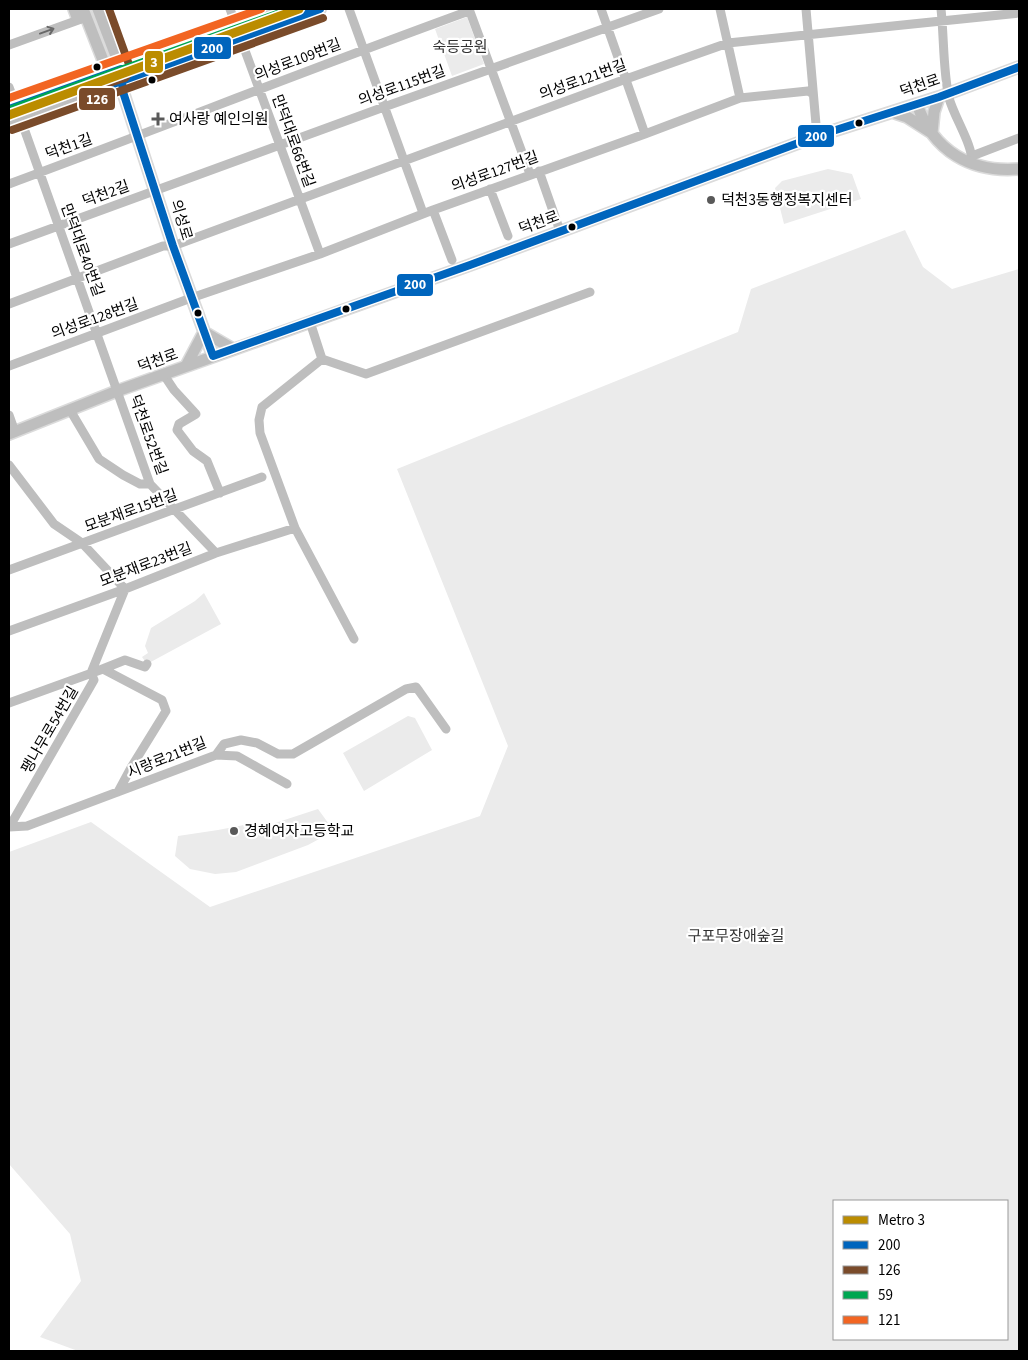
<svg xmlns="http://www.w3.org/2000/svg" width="1028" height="1360" viewBox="0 0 1028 1360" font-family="'Source Sans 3','Noto Sans KR',sans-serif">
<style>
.green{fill:#ebebeb;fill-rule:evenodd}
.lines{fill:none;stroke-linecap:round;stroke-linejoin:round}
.major-casing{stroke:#dbdbdb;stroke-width:14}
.minor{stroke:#bebebe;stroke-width:9}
.major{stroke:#bebebe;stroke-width:11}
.bus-1-casing{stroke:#fff;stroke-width:11}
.bus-2-casing{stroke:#fff;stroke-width:11}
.bus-3-casing{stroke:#fff;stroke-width:11}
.bus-4-casing{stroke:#fff;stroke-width:11}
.bus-1{stroke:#0065bd;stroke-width:8}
.bus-2{stroke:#7a4b2a;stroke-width:8}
.bus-3{stroke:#00a651;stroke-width:8}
.bus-4{stroke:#f26522;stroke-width:8}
.metro-1-casing{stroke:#fff;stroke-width:12}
.metro-1{stroke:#bb8c00;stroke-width:9}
.oneway{stroke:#686868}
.bus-dot{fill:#000;stroke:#fff;stroke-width:2}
.poi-dot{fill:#595959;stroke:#fff;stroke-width:2}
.labels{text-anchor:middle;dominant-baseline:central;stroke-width:4.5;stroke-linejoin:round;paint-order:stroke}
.park-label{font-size:15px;fill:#313131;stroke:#fff}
.street-label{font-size:15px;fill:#000;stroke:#fff}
.poi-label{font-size:15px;fill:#000;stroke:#fff;text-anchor:start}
.line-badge{stroke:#fff;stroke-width:2}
.badge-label{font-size:14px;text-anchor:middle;font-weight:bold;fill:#fff}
</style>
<rect width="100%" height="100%" fill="#fff"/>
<path class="green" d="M 467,17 L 484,64 L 452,76 L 435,29 Z
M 828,169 L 852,174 L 861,199 L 784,224 L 775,188 L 782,181 Z
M 905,230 L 923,267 L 952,289 L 1019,269 L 1019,1351 L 78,1351 L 40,1337 L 81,1281 L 70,1234 L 9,1164 L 9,852 L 91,822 L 210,907 L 480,816 L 508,746 L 397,469 L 738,332 L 751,289 ZM 1007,1201 L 1007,1339 L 834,1339 L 834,1201 Z
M 204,593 L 221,624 L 147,664 L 142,657 L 148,653 L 145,646 L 151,628 L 195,601 Z
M 408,716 L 415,718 L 432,750 L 364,791 L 343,753 Z
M 318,809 L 334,831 L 308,845 L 236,872 L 215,874 L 190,869 L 175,856 L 178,836 L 218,830 L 254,823 L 263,827 Z"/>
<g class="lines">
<defs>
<path id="major" d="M 74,9 L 77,17 L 86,17
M 83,9 L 108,73 L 112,79
M 98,9 L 121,69 L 123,92 L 173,246 L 213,356
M 917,104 C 933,151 971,173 1019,169
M 9,109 L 290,9
M 892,112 L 907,117 L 932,133 L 934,112 L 939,97
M 9,121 L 320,9
M 186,366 L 204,332 L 233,349
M 9,434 L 117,391 L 470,265 L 817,136 L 939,97 L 1019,67"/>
</defs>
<use href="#major" class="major-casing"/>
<path class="minor" d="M 230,9 L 237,28
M 349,9 L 423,213
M 469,9 L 530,174
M 601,9 L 645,134
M 720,9 L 740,98
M 806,9 L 817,136
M 941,9 C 944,36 943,71 949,98 C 954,117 973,145 972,163
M 240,37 L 320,254
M 9,45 L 84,18
M 9,87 L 16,106
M 20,117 L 150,484 L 216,553
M 972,156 L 1019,138
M 539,171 L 560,231
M 9,184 C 163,127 315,67 469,11
M 490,189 L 508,236
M 433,210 L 452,260
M 9,244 L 384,107 L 659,9
M 9,304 L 163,246 L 173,246 L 626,79 L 728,43 L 1019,13
M 310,322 L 322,359 L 262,407 L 259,420 L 260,433 L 295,528 L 354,639
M 322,359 L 366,374 L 590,292
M 9,366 L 191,298 L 320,254 L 433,210 L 645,134 L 740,98 L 808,91 L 813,94
M 164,375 L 174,390 L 196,414 L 179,424 L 177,430 L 193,451 L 207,461 L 220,493
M 70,410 L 99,459 L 123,475 L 140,484 L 150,484
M 9,415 L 15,432
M 9,465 L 54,524 L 82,543 L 125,589 L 91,673
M 9,570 L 262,477
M 9,631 L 125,589 L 216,553 L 295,528
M 100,670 L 125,660 L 145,667 L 147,664
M 9,703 L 103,669 L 162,700 L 166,711 L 132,766 L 118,792
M 216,755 L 237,756 L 287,784
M 10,826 L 94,680 L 91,673
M 9,827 L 27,826 L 216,755 L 224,744 L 241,740 L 257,743 L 278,754 L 293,754 L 406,689 L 416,687 L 419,691 L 446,729"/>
<use href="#major" class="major"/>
<defs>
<path id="bus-1" d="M 105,87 L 320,9
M 9,109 L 121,69 L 123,92 L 173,246 L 213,356
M 213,356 L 470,265 L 817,136 L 939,97 L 1019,67"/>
<path id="bus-2" d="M 97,87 L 125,78 L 131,70 L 109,9
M 12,130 L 323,18"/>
<path id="bus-3" d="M 9,110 L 291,9"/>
<path id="bus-4" d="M 9,98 L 261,9"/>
</defs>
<use href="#bus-1" class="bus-1-casing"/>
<use href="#bus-2" class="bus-2-casing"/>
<use href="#bus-3" class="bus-3-casing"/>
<use href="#bus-4" class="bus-4-casing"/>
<use href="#bus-1" class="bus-1"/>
<use href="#bus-2" class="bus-2"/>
<use href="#bus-3" class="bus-3"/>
<use href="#bus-4" class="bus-4"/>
<defs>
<path id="metro-1" d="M 9,115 L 299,9"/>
</defs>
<use href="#metro-1" class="metro-1-casing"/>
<use href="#metro-1" class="metro-1"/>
</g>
<defs><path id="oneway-shaft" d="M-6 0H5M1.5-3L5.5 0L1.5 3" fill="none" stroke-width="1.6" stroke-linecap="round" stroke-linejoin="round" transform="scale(1.25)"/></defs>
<use class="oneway" href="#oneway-shaft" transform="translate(47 31) rotate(-20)"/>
<g class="bus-dot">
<circle cx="97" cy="67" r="4.5"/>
<circle cx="152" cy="80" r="4.5"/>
<circle cx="859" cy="123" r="4.5"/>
<circle cx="572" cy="227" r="4.5"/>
<circle cx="346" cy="309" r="4.5"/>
<circle cx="198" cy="313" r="4.5"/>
</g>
<g class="poi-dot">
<path d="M155.5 111.5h5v5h5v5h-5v5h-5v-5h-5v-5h5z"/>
<circle cx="711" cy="200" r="5"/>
<circle cx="234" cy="831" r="5"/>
</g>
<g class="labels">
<g class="park-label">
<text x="460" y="47">숙등공원</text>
<text x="736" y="936">구포무장애숲길</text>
</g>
<g class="street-label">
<text transform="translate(298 60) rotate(-21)">의성로109번길</text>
<text transform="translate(583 80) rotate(-20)">의성로121번길</text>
<text transform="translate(402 86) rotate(-20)">의성로115번길</text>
<text transform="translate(920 86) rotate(-19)">덕천로</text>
<text transform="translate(293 141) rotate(70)">만덕대로66번길</text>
<text transform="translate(69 147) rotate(-20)">덕천1길</text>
<text transform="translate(495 172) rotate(-20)">의성로127번길</text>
<text transform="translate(106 194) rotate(-20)">덕천2길</text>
<text transform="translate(181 220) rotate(73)">의성로</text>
<text transform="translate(539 223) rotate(-20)">덕천로</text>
<text transform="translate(82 250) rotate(70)">만덕대로40번길</text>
<text transform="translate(95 319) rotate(-20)">의성로128번길</text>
<text transform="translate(158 361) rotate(-20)">덕천로</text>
<text transform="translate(148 435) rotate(70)">덕천로52번길</text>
<text transform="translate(131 511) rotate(-20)">모분재로15번길</text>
<text transform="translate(146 565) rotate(-21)">모분재로23번길</text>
<text transform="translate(50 730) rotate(-60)">팽나무로54번길</text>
<text transform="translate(167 758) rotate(-22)">시랑로21번길</text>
</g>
<g class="poi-label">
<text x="169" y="119">여사랑 예인의원</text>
<text x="721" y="200">덕천3동행정복지센터</text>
<text x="244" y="831">경혜여자고등학교</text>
</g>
</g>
<g class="line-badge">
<rect x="193" y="36" width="39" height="24" rx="5" fill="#0065bd"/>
<rect x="144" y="50" width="20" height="24" rx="5" fill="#bb8c00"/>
<rect x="78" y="87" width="38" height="24" rx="5" fill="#7a4b2a"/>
<rect x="797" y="124" width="38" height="24" rx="5" fill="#0065bd"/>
<rect x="396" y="273" width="38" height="24" rx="5" fill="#0065bd"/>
</g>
<g class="badge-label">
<text x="212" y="53">200</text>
<text x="154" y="67">3</text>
<text x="97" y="104">126</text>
<text x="816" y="141">200</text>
<text x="415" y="289">200</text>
</g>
<rect width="1028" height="1360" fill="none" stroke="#000000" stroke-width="20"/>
<rect x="833" y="1200" width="175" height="140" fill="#ffffff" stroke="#999999"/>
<rect x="843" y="1216" width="25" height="8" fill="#bb8c00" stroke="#999999"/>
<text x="878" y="1225" font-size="15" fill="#000000">Metro 3</text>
<rect x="843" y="1241" width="25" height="8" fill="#0065bd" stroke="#999999"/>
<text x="878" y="1250" font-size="15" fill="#000000">200</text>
<rect x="843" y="1266" width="25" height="8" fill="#7a4b2a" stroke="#999999"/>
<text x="878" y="1275" font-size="15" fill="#000000">126</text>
<rect x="843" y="1291" width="25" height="8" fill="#00a651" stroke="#999999"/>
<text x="878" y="1300" font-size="15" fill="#000000">59</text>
<rect x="843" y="1316" width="25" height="8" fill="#f26522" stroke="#999999"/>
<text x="878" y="1325" font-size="15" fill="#000000">121</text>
</svg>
